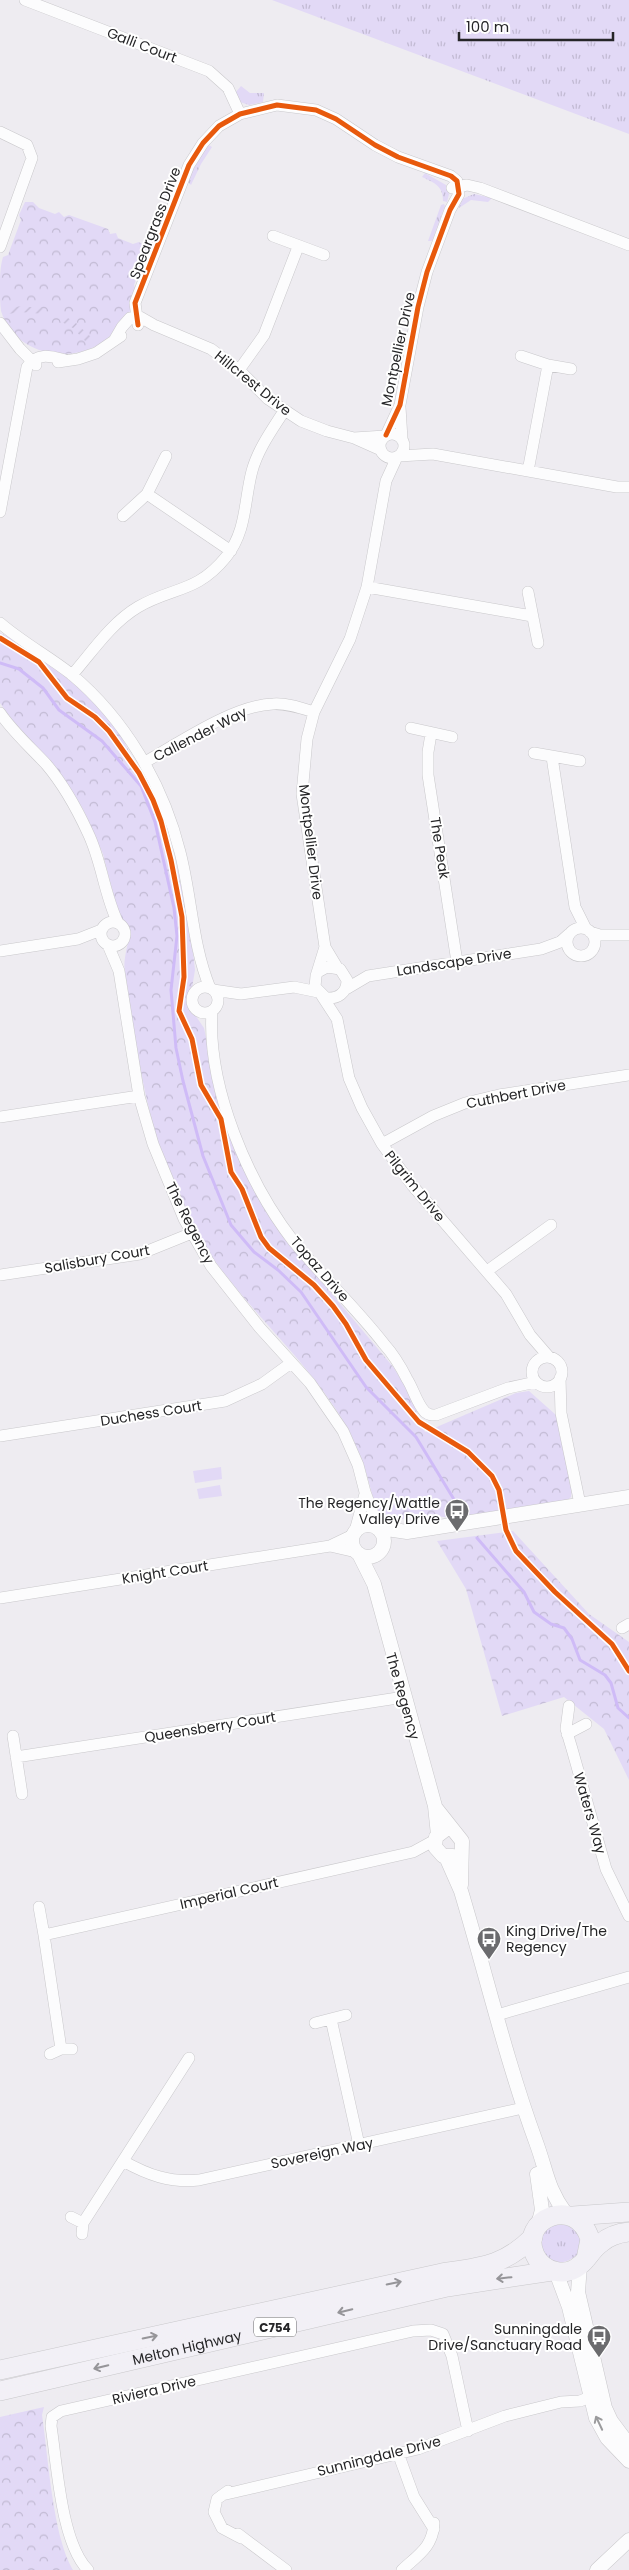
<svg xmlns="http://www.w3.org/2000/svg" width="629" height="2570" viewBox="0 0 629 2570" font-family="Poppins,sans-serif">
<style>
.grass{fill:url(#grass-tufts)}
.park{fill:url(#park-crowns)}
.garden{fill:url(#garden-furrows)}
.pitch{fill:#e2d9f6}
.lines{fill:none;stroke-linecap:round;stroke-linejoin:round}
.stream{stroke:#cfbbf7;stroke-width:3}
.minor-casing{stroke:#c9c8cb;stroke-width:12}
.tertiary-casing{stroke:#c9c8cb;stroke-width:15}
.trunk-casing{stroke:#c9c8cb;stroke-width:20}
.minor{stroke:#fcfcfd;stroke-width:11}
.tertiary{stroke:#fcfcfd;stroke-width:14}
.trunk{stroke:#f2f0f6;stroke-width:19}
.cycleway-casing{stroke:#fff;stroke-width:8}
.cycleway{stroke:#e8590c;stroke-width:5}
.oneway{stroke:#969599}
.oneway2{stroke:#9b9b9d}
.labels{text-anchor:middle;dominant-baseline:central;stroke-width:4;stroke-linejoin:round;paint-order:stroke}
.shield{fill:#fff;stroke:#666668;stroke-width:1}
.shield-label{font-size:12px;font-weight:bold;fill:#252527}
.street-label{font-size:14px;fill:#252527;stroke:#fff}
.poi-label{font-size:14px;fill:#252527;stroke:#fff;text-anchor:end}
</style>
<defs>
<pattern id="grass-tufts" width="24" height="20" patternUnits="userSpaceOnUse" patternTransform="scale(1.25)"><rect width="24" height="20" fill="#e2d9f6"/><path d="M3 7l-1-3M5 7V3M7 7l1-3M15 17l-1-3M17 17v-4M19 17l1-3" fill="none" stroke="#c2bad3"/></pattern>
<pattern id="park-crowns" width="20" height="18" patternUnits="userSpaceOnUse" patternTransform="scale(1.25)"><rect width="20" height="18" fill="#e2d9f6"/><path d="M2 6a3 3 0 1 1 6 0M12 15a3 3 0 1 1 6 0" fill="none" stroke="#c2bad3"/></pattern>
<pattern id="garden-furrows" width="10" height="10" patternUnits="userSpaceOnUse" patternTransform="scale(1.25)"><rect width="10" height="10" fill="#e2d9f6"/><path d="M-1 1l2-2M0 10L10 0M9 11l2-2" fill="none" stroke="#c2bad3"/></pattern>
</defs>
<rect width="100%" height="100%" fill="#eeecf1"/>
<path class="grass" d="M 272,0 L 629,0 L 629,134 Z
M 241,86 L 250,93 L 264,93 L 263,102 L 249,105 L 240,102 L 235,93 Z
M 207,144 L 212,147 L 201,164 L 191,185 L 187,181 Z
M 425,173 L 446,185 L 449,194 L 447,202 L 443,201 C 443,186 435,183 422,177 Z
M 474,194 L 492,198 L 488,202 L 471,200 L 459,208 L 462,199 Z
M 444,204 L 445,206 L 432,241 L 428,241 L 441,205 Z
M 561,2221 L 580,2231 L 581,2251 C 552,2281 532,2244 544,2231 C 548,2227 556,2224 561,2221 Z"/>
<path class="park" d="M 25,202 L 33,202 L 39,208 L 55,214 L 59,212 L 64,217 L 69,215 L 108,229 L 110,234 L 116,233 L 118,238 L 133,244 L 139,242 L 150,249 L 149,256 L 144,258 L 134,285 C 139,296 131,311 124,320 C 116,330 108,340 96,346 C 62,364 13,351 1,311 C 0,304 0,295 0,288 C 0,277 0,267 3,257 L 8,255 L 21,220 L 19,215 Z
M 0,633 L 20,642 L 75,684 L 100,709 L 121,736 L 163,817 L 179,876 L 191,934 L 195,970 L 189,1006 L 204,1028 L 220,1104 L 244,1169 L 307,1264 L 394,1368 L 409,1393 L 425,1432 L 516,1393 L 529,1391 L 556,1415 L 572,1487 L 571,1497 L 562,1505 L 462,1519 L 425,1515 L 396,1520 L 376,1511 C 370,1484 363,1458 350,1433 C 307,1353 229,1298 187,1216 C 149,1140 137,1056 125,972 C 122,957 131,941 128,928 L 119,917 L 103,854 L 83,809 L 54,765 L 18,728 L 0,703 Z
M 513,1531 L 589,1614 L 629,1642 L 629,1780 L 604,1729 L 564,1697 L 502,1716 L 466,1589 L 437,1541 Z
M 44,2407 L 42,2415 C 48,2455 53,2538 73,2570 L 0,2570 L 0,2417 Z"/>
<path class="garden" d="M 22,306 L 46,309 L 44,314 L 21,312 L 8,314 L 6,309 Z
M 63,315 L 76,323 L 93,339 L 87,343 L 73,328 L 60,321 Z"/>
<path class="pitch" d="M 221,1467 L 222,1479 L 195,1483 L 193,1471 Z
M 220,1485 L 222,1496 L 199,1499 L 197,1489 Z"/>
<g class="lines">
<path class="stream" d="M 0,663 L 19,669 L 43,688 L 59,710 L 102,741 L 141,786 L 155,822 L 174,908 L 177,936 L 171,990 L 176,1048 L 183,1081 L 203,1156 L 231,1225 L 254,1252 L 278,1270 L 301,1292 L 366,1387 L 416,1437 L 458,1506
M 477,1538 L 524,1592 L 534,1612 L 551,1624 L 564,1628 L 572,1639 L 580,1660 L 605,1675 L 611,1683 L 618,1708 L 629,1718"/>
<defs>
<path id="minor" d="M 25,0 L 209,71 L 228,88 L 240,114
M 0,132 L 27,145 L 32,158 L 0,247
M 452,188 L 467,185 L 480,188 L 629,245
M 273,236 L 324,255
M 0,323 L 20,349 L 36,365
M 138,325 L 135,303 L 189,165 L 203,143 L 219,126 L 240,114 L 277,105 L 316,110 L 336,119 L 375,145 L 398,157 L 451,176 L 457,181 L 459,194 L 450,210 L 427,272 L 418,307 L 400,405 L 386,435
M 115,339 L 122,327 L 130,318 L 140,317 L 154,325 L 211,349 L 239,370 L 268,399 L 301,421 L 327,431 L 354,438 L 381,450
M 521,356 L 548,365 L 528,471
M 58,362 L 78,359 L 96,353 L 121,336
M 548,365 L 571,369
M 239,370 L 264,335 L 298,247
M 400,407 L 402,439
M380 446a12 12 0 1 1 24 0a12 12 0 1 1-24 0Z
M 354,438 L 385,436
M 399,456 L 433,454 L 617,487 L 629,487
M 147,494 L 231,551
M 0,512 L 27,367 C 37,352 50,356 65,360
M 123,516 L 147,494 L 166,456
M 367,587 L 532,616
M 528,592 L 538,643
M 0,623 C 22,642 48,656 71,674 C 125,719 163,784 180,852 C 192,898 192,944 210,988
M 72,675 C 92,652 111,623 138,607 C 172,587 197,593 226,557 C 247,531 244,501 252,471 C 258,449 272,430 284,411
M 0,713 C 13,732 30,747 46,764 C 63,784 77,809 88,833 C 102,862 104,894 118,923
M 411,728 L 452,737
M 431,734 L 428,752 L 428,775 L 457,962
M 534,753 L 580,761
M 552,757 L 575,907 L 586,929
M 145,762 C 179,743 234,705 273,704 C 287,703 301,708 314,712
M101 934a12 12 0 1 1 24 0a12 12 0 1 1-24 0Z
M567 942a14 14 0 1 1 28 0a14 14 0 1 1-28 0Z
M 590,932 L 600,935 L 629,935
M 108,945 L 119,971 L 139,1096 L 153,1144 L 184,1219 L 211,1266 L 260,1328 L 310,1383 L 343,1431 L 358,1465 L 365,1492 L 378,1527
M 0,951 L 78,939 L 101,930
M 337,967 L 325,947 L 302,794 L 307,739 L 314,712 L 350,639 L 367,587 L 386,481 L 397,457
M 318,972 L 327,967 L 340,969 L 347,980 C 347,993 338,999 326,998 L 315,987 L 316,976 L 325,947
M192 1000a13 13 0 1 1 26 0a13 13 0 1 1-26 0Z
M 346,989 L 368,976 L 541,949 L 560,942 L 569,934
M 213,990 L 241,994 L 294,987 L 318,992
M 322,996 L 337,1019 L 349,1078 L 362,1108 L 382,1144 L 412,1185 L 506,1294 L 530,1335 L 549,1357
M 212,1011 C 207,1087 248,1183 294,1242 C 323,1277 356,1308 384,1344 C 393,1354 401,1367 407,1379 C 413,1388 417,1404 425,1412 C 429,1415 431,1415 436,1415 L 508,1388 L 536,1382
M 0,1117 L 139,1096
M 382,1144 L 433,1116 L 465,1103 L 499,1095 L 629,1075
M 487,1271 L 551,1225
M 0,1275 L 140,1254 L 192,1233
M532 1372a15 15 0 1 1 30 0a15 15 0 1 1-30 0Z
M 560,1378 L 561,1413 L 580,1504
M 0,1436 L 225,1401 L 262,1384 L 291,1363
M 355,1531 L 365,1494
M 330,1546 L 356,1552
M 0,1598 L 330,1546 L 353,1535
M 622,1628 L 629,1624
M 569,1706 L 566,1729 L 572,1749 L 606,1869 L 629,1916
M 567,1734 L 586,1724
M 13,1736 L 22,1794
M 16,1757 L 404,1697
M 39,1907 L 44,1935 L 413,1852 L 435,1840
M 44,1935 L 61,2049
M 497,2015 L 629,1977
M 331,2019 L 359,2145
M 315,2023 L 346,2015
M 50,2054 L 61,2049 L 72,2049
M 123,2161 C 148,2175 170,2183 199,2180 L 523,2108
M 71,2217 L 83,2223
M 82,2234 L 83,2223 L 189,2058
M 398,2453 L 414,2497 L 434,2529
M 228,2491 L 217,2499 L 214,2512 L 222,2528 L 241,2538
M 222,2495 L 418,2449 L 505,2416 L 561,2402 L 580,2401 L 598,2394
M 238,2534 L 286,2570
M 88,2570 C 61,2543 57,2464 51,2426 L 52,2417 L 61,2411 L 413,2331 L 431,2330 L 443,2334 L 452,2356 L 468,2431
M 402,2570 C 418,2555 433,2547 434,2523"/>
<path id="tertiary" d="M352 1541a16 16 0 1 1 32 0a16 16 0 1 1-32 0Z
M 380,1528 L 407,1532 L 629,1497
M 359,1554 L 374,1584 L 435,1806 L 438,1835
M 435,1807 L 462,1841 L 461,1885
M 445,1830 L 436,1837 L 435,1847 L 443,1856 L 453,1856
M 446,1857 L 461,1891 C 486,1974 506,2060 536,2142 C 547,2172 547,2188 566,2214
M 537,2174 L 542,2210 L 538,2225
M 580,2265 L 578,2292 L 605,2408 L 611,2421 L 629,2445
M 556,2272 L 569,2307 L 596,2418 L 607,2438 L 629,2461
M 597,2570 L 629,2540"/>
<g id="trunk">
<path d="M 573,2216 L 629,2212"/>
<path d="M 586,2259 L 590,2239 C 576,2194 518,2219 535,2255 C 543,2272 566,2278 580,2265 C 588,2259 592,2249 601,2243 C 609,2236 619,2233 629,2232"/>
<path d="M 0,2370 L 442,2273 C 481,2267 504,2266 533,2237"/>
<path id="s1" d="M 0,2391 L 447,2287 L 552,2271"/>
</g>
</defs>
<use href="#minor" class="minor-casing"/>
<use href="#tertiary" class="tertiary-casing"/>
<use href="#trunk" class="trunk-casing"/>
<use href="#minor" class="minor"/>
<use href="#tertiary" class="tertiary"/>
<use href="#trunk" class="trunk"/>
<defs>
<path id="cycleway" d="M 138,325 L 135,303 L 189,165 L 203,143 L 219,126 L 240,114 L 277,105 L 316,110 L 336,119 L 375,145 L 398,157 L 451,176 L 457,181 L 459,194 L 450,210 L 427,272 L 418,307 L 400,405 L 386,435
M 0,638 L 39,662 L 67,698 L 95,717 L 109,731 L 139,773 L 153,800 L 161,821 L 171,860 L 182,917 L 184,977 L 179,1011 L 192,1039 L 201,1085 L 221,1119 L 231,1172 L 242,1189 L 261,1237 L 269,1248 L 314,1285 L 333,1306 L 346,1324 L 366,1360 L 419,1422 L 468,1452 L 492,1476 L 499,1490 L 506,1530 L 516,1551 L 555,1592 L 612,1644 L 629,1671"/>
</defs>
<use href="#cycleway" class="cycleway-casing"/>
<use href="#cycleway" class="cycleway"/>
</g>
<defs><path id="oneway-shaft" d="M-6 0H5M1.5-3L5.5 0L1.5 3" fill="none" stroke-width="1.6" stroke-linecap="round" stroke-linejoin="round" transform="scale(1.25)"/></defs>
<g class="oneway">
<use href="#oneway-shaft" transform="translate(504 2278) rotate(174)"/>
<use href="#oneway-shaft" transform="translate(394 2283) rotate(-12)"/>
<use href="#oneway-shaft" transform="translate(345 2311) rotate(167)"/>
<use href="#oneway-shaft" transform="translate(150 2337) rotate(-12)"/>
<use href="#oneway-shaft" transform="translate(101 2367) rotate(167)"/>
</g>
<use class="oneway2" href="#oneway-shaft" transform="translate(599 2423) rotate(-115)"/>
<defs>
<symbol id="bus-pin" viewBox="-11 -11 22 30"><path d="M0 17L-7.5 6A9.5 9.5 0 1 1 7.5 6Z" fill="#6b6b6e" stroke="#fff"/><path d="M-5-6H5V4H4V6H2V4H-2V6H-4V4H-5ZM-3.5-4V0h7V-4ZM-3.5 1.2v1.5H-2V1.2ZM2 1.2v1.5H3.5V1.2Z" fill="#fff"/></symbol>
</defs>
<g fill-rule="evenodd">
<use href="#bus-pin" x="443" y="1497" width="28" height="38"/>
<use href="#bus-pin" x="475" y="1925" width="28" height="38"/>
<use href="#bus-pin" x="585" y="2323" width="28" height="38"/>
</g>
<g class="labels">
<rect class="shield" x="254" y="2317.5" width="42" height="19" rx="4"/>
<g class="shield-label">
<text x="275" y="2327">C754</text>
</g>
<g class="street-label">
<text transform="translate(142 45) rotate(21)">Galli Court</text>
<text transform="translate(155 223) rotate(-69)">Speargrass Drive</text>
<text transform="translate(398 349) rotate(-78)">Montpellier Drive</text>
<text transform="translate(253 383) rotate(39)">Hillcrest Drive</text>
<text transform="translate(200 734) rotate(-27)">Callender Way</text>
<text transform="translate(311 842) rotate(83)">Montpellier Drive</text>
<text transform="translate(440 848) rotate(81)">The Peak</text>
<text transform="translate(454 962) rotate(-9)">Landscape Drive</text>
<text transform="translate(516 1094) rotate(-11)">Cuthbert Drive</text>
<text transform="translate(415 1186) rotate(51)">Pilgrim Drive</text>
<text transform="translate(190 1223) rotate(63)">The Regency</text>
<text transform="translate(97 1259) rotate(-10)">Salisbury Court</text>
<text transform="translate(320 1269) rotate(49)">Topaz Drive</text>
<text transform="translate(151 1413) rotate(-9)">Duchess Court</text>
<text transform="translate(165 1572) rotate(-9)">Knight Court</text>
<text transform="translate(403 1696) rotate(74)">The Regency</text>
<text transform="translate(210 1727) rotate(-9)">Queensberry Court</text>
<text transform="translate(590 1813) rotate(74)">Waters Way</text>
<text transform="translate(229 1893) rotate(-13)">Imperial Court</text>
<text transform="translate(322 2153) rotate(-12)">Sovereign Way</text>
<text stroke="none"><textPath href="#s1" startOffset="192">Melton Highway</textPath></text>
<text transform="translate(154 2390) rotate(-13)">Riviera Drive</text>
<text transform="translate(379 2456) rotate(-14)">Sunningdale Drive</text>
</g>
<g class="poi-label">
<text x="440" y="1503">The Regency/Wattle<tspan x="440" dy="16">Valley Drive</tspan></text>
<text x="506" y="1931" text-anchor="start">King Drive/The<tspan x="506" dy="16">Regency</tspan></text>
<text x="582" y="2329">Sunningdale<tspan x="582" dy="16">Drive/Sanctuary Road</tspan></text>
</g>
</g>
<path d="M459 32v8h154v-8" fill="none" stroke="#252527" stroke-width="2.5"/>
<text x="466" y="32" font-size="15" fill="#252527" stroke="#ffffff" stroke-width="4" paint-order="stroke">100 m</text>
</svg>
